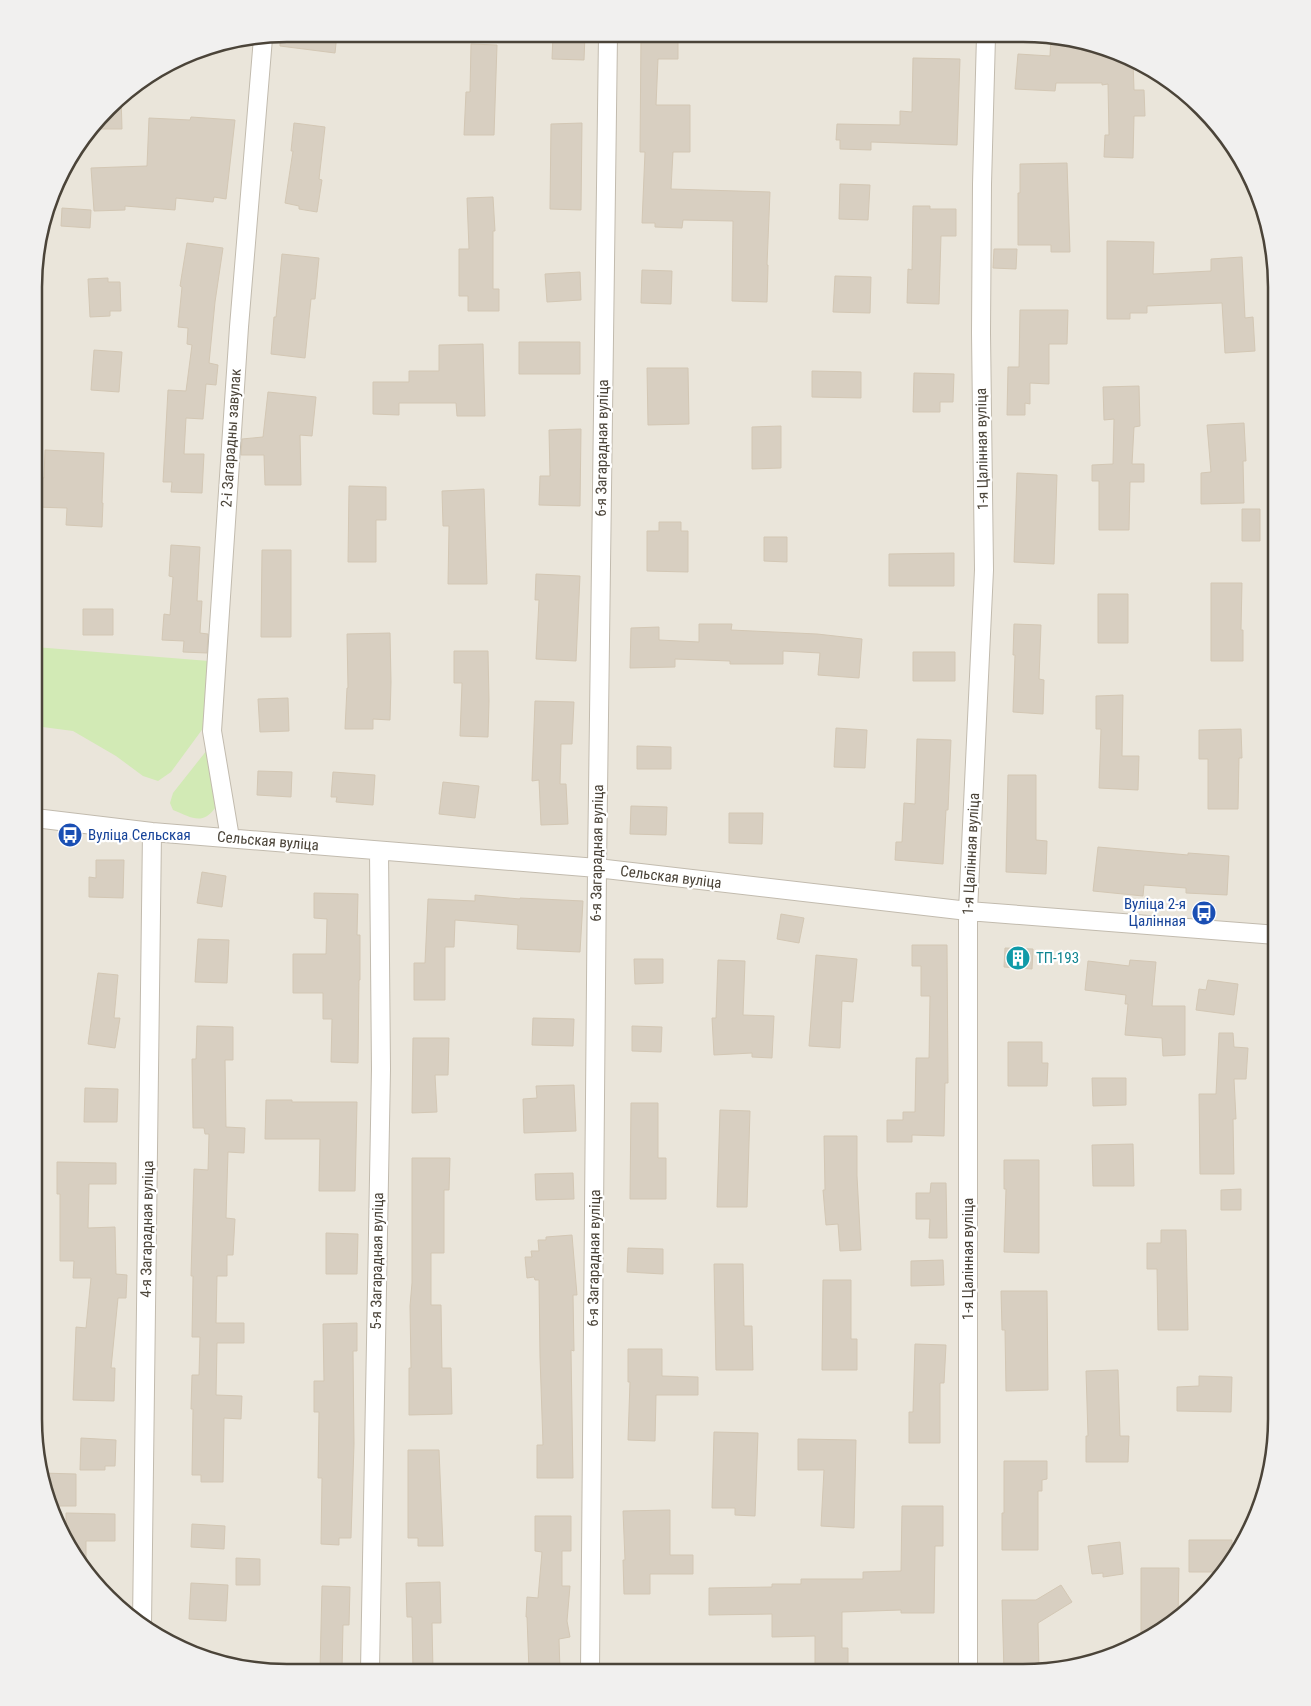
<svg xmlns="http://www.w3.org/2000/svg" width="1311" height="1706" viewBox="0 0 1311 1706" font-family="'Roboto Condensed',sans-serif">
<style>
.residential{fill:#eae5da}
.green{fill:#d2eab5}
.building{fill:#d8cfc1;stroke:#d3c7b4}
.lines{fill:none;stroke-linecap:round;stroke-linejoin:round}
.minor-casing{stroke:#c2bbae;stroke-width:20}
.minor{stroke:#fff;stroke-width:18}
.labels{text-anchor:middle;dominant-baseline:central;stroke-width:4.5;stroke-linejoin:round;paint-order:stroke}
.street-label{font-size:15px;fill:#4b4439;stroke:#fff}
.transit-label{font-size:15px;fill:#164399;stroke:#fff;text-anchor:start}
.culture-label{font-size:15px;fill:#0d838f;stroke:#fff;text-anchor:start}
.rim{fill:none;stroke:#4b4439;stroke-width:2.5}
</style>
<rect width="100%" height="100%" fill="#f6f3ec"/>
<path class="residential" d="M 288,34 L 1057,36 L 1121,53 L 1178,86 L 1214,120 L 1251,175 L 1269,222 L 1277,287 L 1277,1435 L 1264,1500 L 1235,1559 L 1191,1609 L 1136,1646 L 1089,1664 L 1024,1672 L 255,1670 L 191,1653 L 146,1629 L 97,1586 L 60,1531 L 42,1484 L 34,1419 L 36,254 L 68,161 L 120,97 L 206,47 Z"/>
<path class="green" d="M 35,647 L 209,661 L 204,727 L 171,772 L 158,781 L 143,776 L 116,756 L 73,731 L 35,726 Z
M 207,750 L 215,808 C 202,826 191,817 173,810 L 170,803 L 173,793 Z"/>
<path class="building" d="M 288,34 L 337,34 L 335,53 L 280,46 L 280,35 Z
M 553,35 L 585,35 L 584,60 L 552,59 Z
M 641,35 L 678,35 L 678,59 L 658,59 L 656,105 L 690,105 L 690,152 L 673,152 L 671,189 L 770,192 L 767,265 L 768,265 L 767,302 L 732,301 L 733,221 L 683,220 L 682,228 L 655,227 L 655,223 L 642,223 L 645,152 L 640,152 Z
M 1051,36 L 1057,36 L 1121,53 L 1133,60 L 1134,90 L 1144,90 L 1145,116 L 1134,116 L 1133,158 L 1104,157 L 1105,135 L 1109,135 L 1108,84 L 1102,85 L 1102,83 L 1056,83 L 1055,91 L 1015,89 L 1018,54 L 1050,56 Z
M 471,44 L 497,45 L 494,135 L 464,135 L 466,92 L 470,92 Z
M 913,58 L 960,59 L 957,145 L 871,142 L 871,150 L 840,149 L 840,140 L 836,140 L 837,124 L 900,125 L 900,111 L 912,112 Z
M 121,96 L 122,129 L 94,129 L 120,97 Z
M 191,117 L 235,120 L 226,199 L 214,197 L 213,202 L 176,198 L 175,210 L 125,206 L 125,210 L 94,211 L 91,168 L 147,166 L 149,118 L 190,120 Z
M 294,123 L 325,127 L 319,179 L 322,180 L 317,212 L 299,209 L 299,206 L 285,203 L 293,151 L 291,151 Z
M 582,123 L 581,210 L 550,209 L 551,124 Z
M 1067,163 L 1070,252 L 1051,252 L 1051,245 L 1018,245 L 1018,193 L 1020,193 L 1020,164 Z
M 840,184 L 870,185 L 868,220 L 839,219 Z
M 493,197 L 495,231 L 493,231 L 493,289 L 499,289 L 499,311 L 468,311 L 468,296 L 459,296 L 459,249 L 469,249 L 467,198 Z
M 913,206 L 930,206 L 930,209 L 956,209 L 956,236 L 941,236 L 939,304 L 907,303 L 908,269 L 912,270 Z
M 62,208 L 91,210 L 90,228 L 61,226 Z
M 1107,241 L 1154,242 L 1153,274 L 1211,271 L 1211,259 L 1242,257 L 1245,318 L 1253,317 L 1255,351 L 1225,353 L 1222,303 L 1147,306 L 1147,313 L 1130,313 L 1130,319 L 1107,319 Z
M 187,243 L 223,248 L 215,302 L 209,363 L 218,365 L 216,385 L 206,384 L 203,419 L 186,418 L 184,454 L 204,454 L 202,493 L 171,492 L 172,482 L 163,482 L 168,390 L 186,391 L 192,345 L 187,344 L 188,328 L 178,327 L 182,287 L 180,286 Z
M 994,249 L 1017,249 L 1016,269 L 993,268 Z
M 282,254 L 319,258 L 315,299 L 311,299 L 305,358 L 271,354 L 274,317 L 276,317 Z
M 642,270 L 672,271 L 671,304 L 641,303 Z
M 580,272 L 581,300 L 547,302 L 545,274 Z
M 835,276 L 871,277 L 870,313 L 833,312 Z
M 108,278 L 108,282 L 120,282 L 121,311 L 110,311 L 110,316 L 90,317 L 88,279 Z
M 1020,310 L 1068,310 L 1067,344 L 1049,344 L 1049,384 L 1030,383 L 1030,404 L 1025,403 L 1025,415 L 1007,415 L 1008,367 L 1019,367 Z
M 519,342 L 580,342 L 580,374 L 519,374 Z
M 483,344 L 485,416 L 457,416 L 456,403 L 399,403 L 399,415 L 373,414 L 373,382 L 409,382 L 409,371 L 439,371 L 439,345 Z
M 94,350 L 122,352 L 119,392 L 91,390 Z
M 647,368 L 688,368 L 689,424 L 648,425 Z
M 812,371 L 861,372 L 861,398 L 812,397 Z
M 914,373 L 954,374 L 953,402 L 940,402 L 940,412 L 913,412 Z
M 1139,386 L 1140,426 L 1134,427 L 1132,464 L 1144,464 L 1144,482 L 1130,482 L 1129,530 L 1099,530 L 1099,481 L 1092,481 L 1092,465 L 1113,464 L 1114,419 L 1104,420 L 1103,387 Z
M 268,392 L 316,397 L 312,436 L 300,435 L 301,485 L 265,485 L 264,455 L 241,455 L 242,439 L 263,437 Z
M 1244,423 L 1246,461 L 1243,461 L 1244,503 L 1201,504 L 1201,473 L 1211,472 L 1207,425 Z
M 781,426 L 781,468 L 752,469 L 752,427 Z
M 581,429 L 580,506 L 539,505 L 540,476 L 550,476 L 549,430 Z
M 45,450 L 104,453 L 102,503 L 103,503 L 102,527 L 66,525 L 67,508 L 35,507 L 36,478 L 44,478 Z
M 1017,473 L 1057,475 L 1054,564 L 1014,562 Z
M 349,486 L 386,487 L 386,520 L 376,520 L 376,562 L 348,562 Z
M 484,489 L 487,584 L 448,584 L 449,526 L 443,526 L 442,491 Z
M 1242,509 L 1260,509 L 1260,541 L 1242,541 Z
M 659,522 L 681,522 L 681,531 L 688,531 L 688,572 L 647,571 L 647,531 L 659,531 Z
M 764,537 L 787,537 L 787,562 L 764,561 Z
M 171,545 L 200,547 L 197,601 L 202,601 L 200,633 L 208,634 L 207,653 L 183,652 L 184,641 L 162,640 L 164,614 L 170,615 L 173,577 L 169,576 Z
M 262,550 L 291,550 L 291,637 L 261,637 Z
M 954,553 L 954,586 L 889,586 L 889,554 Z
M 536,574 L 580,576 L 576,661 L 536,659 L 539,600 L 535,600 Z
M 1211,583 L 1242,583 L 1241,630 L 1243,630 L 1243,661 L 1211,661 Z
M 1098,594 L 1128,594 L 1128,643 L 1098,643 Z
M 83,609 L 113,609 L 113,635 L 83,635 Z
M 699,624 L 732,624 L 731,630 L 817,634 L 862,639 L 859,678 L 818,675 L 820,653 L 783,651 L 783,664 L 730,664 L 730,661 L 675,659 L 675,667 L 630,668 L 631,628 L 659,627 L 659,640 L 699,642 Z
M 1014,624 L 1041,625 L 1039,679 L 1044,680 L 1043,714 L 1013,712 L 1015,655 L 1013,655 Z
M 390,633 L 391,682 L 390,720 L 373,719 L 373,729 L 345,729 L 347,688 L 348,688 L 347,634 Z
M 454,651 L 488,651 L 489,701 L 488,737 L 460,736 L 462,683 L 454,683 Z
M 913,652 L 955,652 L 955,681 L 913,681 Z
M 1123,695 L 1122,756 L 1139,756 L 1138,790 L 1099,788 L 1101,729 L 1096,729 L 1096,696 Z
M 288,698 L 289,731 L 260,732 L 258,699 Z
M 535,701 L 574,702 L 572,744 L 561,744 L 560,784 L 566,784 L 568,824 L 541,825 L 539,780 L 532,781 Z
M 836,728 L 867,730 L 865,768 L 834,767 Z
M 1241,729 L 1242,758 L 1239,758 L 1238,809 L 1208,809 L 1208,759 L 1199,759 L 1199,730 Z
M 917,739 L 951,740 L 948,810 L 946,810 L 943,864 L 895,860 L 896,842 L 902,842 L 904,803 L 915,804 Z
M 637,746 L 671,747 L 671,769 L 637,769 Z
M 258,771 L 292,772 L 291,797 L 257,795 Z
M 333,772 L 375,775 L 373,805 L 336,802 L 337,797 L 331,797 Z
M 1008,775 L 1036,775 L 1036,840 L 1047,841 L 1046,874 L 1006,872 Z
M 443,782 L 479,786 L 475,818 L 439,814 Z
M 631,806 L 667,807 L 666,835 L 630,834 Z
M 729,813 L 763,813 L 762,844 L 729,843 Z
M 1098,847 L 1188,855 L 1188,853 L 1229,856 L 1227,895 L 1186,893 L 1186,888 L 1144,885 L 1143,896 L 1093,891 Z
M 96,860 L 124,860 L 123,898 L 89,897 L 89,877 L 96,878 Z
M 202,872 L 226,876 L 222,907 L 197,903 Z
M 314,893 L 358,894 L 357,935 L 360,935 L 360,980 L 359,980 L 358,1063 L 331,1062 L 332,1019 L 323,1019 L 323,993 L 293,993 L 293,954 L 326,954 L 327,919 L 314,918 Z
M 475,895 L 520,899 L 520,898 L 583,901 L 580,952 L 517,949 L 518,925 L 455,920 L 454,947 L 445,947 L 445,1000 L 414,1000 L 414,963 L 425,963 L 428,899 L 475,901 Z
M 781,914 L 804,918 L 799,943 L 777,939 Z
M 198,939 L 229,940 L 227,983 L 195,982 Z
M 912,945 L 947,945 L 948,1083 L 945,1083 L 944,1136 L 912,1135 L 912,1142 L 887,1142 L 887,1120 L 903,1120 L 903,1112 L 915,1112 L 916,1058 L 929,1058 L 930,996 L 921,996 L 921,966 L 912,966 Z
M 1005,948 L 1033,949 L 1032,969 L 1004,967 Z
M 816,955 L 857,959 L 853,1002 L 842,1001 L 840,1048 L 809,1046 Z
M 634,959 L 663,959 L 663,983 L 635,984 Z
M 718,960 L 745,961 L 743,1015 L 774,1016 L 772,1058 L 752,1057 L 752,1053 L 714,1055 L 712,1018 L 716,1018 Z
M 1130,960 L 1156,962 L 1152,1006 L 1185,1006 L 1185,1055 L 1163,1056 L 1162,1038 L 1125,1035 L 1128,1004 L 1125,1004 L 1126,995 L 1085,990 L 1088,961 L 1129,966 Z
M 98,973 L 118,975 L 114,1018 L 120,1018 L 115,1048 L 88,1044 Z
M 1208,980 L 1238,984 L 1234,1015 L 1196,1010 L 1199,989 L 1206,990 Z
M 533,1018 L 574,1019 L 573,1046 L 532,1045 Z
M 197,1026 L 233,1027 L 233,1060 L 225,1060 L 226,1127 L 245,1128 L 244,1153 L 228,1152 L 226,1218 L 235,1219 L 233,1255 L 227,1255 L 227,1276 L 217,1276 L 216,1323 L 244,1323 L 244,1343 L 217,1343 L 216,1395 L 242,1396 L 241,1419 L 224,1418 L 223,1482 L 201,1482 L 201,1475 L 192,1475 L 193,1409 L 191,1409 L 192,1375 L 199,1375 L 200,1337 L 192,1337 L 193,1276 L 191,1276 L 194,1169 L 208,1170 L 209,1134 L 205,1134 L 204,1128 L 193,1128 L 192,1059 L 196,1059 Z
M 632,1026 L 662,1027 L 661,1052 L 632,1051 Z
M 1219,1033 L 1233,1033 L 1234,1047 L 1248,1048 L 1246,1079 L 1234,1079 L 1236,1119 L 1233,1119 L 1234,1174 L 1200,1174 L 1199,1094 L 1216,1094 Z
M 413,1038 L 449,1038 L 448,1075 L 435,1075 L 437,1112 L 412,1113 Z
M 1008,1042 L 1042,1042 L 1042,1063 L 1048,1063 L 1047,1086 L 1008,1086 Z
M 1092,1078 L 1126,1078 L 1126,1105 L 1093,1106 Z
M 574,1085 L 576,1131 L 524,1133 L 523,1099 L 537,1098 L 536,1086 Z
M 85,1088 L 118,1089 L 117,1122 L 84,1122 Z
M 266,1100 L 292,1100 L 292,1102 L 357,1102 L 355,1191 L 319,1191 L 320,1139 L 265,1139 Z
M 631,1103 L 658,1103 L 658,1158 L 666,1158 L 666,1199 L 630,1199 Z
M 720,1110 L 750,1111 L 747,1207 L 717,1207 Z
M 824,1136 L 857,1136 L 857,1176 L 861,1250 L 840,1251 L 838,1224 L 826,1225 L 823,1190 L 825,1190 Z
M 1133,1144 L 1134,1186 L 1093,1186 L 1092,1145 Z
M 412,1158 L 450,1158 L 449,1190 L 444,1190 L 444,1253 L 431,1253 L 431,1305 L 441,1305 L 442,1368 L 451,1368 L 452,1414 L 409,1415 L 409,1368 L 411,1368 L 410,1306 L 412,1283 Z
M 1004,1160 L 1039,1160 L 1039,1253 L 1004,1252 L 1006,1189 L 1004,1189 Z
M 57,1162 L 116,1163 L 116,1184 L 89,1184 L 88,1228 L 115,1227 L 116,1274 L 127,1275 L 126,1298 L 118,1298 L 111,1368 L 115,1368 L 114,1401 L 73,1400 L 76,1327 L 86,1328 L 91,1278 L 73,1278 L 74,1261 L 60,1261 L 60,1194 L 57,1194 Z
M 573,1173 L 574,1199 L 536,1200 L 535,1174 Z
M 931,1183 L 946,1183 L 947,1238 L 929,1238 L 930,1219 L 916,1219 L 916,1193 L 930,1193 Z
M 1241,1189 L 1241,1210 L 1221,1210 L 1221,1190 Z
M 1161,1230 L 1186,1230 L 1188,1330 L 1158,1330 L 1157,1269 L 1147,1269 L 1147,1243 L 1161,1243 Z
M 326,1233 L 358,1234 L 357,1274 L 326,1274 Z
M 572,1235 L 577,1295 L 573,1295 L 574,1351 L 571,1350 L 573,1478 L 537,1478 L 537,1445 L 543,1445 L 540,1357 L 539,1280 L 535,1280 L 534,1277 L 527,1278 L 525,1257 L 532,1257 L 531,1251 L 539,1251 L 538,1240 L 546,1240 L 546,1237 Z
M 628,1248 L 663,1249 L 663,1274 L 627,1272 Z
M 943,1260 L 944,1285 L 911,1286 L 911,1261 Z
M 714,1264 L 743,1264 L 744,1326 L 752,1326 L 753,1370 L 716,1370 Z
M 823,1280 L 851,1280 L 851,1339 L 857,1339 L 857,1370 L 822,1370 Z
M 1001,1291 L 1047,1291 L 1048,1390 L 1006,1391 L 1005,1330 L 1002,1330 Z
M 357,1323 L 357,1351 L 353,1351 L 354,1444 L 351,1538 L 339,1538 L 339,1545 L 321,1544 L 322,1478 L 318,1478 L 319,1412 L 314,1412 L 314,1381 L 324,1381 L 323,1324 Z
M 915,1344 L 946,1345 L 944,1383 L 940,1383 L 940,1443 L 909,1443 L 909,1412 L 913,1412 Z
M 628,1349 L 662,1349 L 662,1376 L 698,1377 L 698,1395 L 656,1395 L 655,1441 L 628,1440 L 630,1382 L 628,1382 Z
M 1118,1370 L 1120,1436 L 1129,1436 L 1128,1462 L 1086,1462 L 1086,1436 L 1088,1436 L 1086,1371 Z
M 1199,1376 L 1232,1377 L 1231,1412 L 1177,1411 L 1177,1387 L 1199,1386 Z
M 714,1432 L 758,1433 L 755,1516 L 735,1515 L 735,1508 L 712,1508 Z
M 81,1438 L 116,1440 L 115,1466 L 105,1466 L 105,1470 L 80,1470 Z
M 798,1439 L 856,1440 L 854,1528 L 821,1526 L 824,1470 L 798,1470 Z
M 408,1450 L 439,1450 L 443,1546 L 418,1546 L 418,1538 L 408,1538 Z
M 1004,1461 L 1047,1461 L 1047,1479 L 1042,1480 L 1042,1491 L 1038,1491 L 1038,1550 L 1002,1550 L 1002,1513 L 1004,1513 Z
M 41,1473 L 76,1474 L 76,1506 L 51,1506 L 42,1484 Z
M 902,1506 L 943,1506 L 943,1546 L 935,1546 L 934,1613 L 901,1613 L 901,1610 L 842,1612 L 842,1648 L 848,1648 L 848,1672 L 815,1672 L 815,1636 L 772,1637 L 772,1614 L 709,1615 L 709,1588 L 772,1587 L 772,1584 L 801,1584 L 801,1579 L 863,1579 L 863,1572 L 901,1571 Z
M 670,1510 L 670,1555 L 693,1555 L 693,1574 L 650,1574 L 650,1594 L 624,1594 L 623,1560 L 625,1560 L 623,1511 Z
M 66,1513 L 115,1514 L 115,1541 L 86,1541 L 86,1569 L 66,1540 Z
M 535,1516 L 571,1516 L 571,1551 L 562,1551 L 562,1586 L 570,1586 L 567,1621 L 570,1637 L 559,1639 L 560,1671 L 529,1671 L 527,1617 L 526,1617 L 527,1597 L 538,1598 L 542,1552 L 535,1551 Z
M 192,1524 L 225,1526 L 224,1549 L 191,1547 Z
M 1189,1540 L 1232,1540 L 1232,1562 L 1223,1572 L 1189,1572 Z
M 1120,1542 L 1123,1574 L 1103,1577 L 1103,1573 L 1092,1574 L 1088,1546 Z
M 236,1558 L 260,1559 L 260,1585 L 236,1585 Z
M 1141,1568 L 1179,1568 L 1178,1618 L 1141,1642 Z
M 440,1582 L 441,1623 L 432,1623 L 433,1671 L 413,1671 L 412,1617 L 407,1617 L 406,1583 Z
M 191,1583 L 228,1585 L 226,1621 L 189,1619 Z
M 1061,1585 L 1072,1602 L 1038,1623 L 1039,1670 L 1004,1672 L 1002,1600 L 1036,1600 Z
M 322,1586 L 350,1587 L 349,1625 L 343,1625 L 342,1670 L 320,1670 Z"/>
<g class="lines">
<defs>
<path id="minor" d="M 35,818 L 152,832 L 597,868 L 968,911 L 1277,935
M 230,838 L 212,731 L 239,327 L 263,38
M 142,1625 L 152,832
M 370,1670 L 381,1069 L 379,851
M 590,1671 L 597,868 L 608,35
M 968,1672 L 968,911 L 984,570 L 981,333 L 982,184 L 986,36"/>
</defs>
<use href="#minor" class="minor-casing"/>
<use href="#minor" class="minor"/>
</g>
<defs>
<symbol id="bus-disc" viewBox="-11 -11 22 22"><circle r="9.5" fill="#1a4fb4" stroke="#fff"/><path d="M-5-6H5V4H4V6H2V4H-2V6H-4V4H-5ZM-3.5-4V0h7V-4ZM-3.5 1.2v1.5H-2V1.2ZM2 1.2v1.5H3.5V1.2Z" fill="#fff"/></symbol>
<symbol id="building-disc" viewBox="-11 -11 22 22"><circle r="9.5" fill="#0f9aa8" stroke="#fff"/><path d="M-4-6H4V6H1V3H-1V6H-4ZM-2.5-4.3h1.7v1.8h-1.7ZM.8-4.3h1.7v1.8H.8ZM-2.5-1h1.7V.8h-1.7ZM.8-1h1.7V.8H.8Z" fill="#fff"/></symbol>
</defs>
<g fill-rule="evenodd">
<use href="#bus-disc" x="56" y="821" width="28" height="28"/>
<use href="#bus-disc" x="1190" y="899" width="28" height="28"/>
<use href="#building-disc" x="1004" y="944" width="28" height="28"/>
</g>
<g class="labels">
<g class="street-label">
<text transform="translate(231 438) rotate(-86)">2-і Загарадны завулак</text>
<text transform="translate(602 448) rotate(-89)">6-я Загарадная вуліца</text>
<text transform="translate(982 449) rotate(-91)">1-я Цалінная вуліца</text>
<text transform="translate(268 841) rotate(5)">Сельская вуліца</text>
<text transform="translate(597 853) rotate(-89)">6-я Загарадная вуліца</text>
<text transform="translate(971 854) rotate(-87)">1-я Цалінная вуліца</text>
<text transform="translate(671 877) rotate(7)">Сельская вуліца</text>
<text transform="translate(147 1229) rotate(-89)">4-я Загарадная вуліца</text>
<text transform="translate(594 1258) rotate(-89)">6-я Загарадная вуліца</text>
<text transform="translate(968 1259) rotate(-90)">1-я Цалінная вуліца</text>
<text transform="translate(377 1261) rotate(-89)">5-я Загарадная вуліца</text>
</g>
<g class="transit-label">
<text x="88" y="835">Вуліца Сельская</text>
<text x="1186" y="904" text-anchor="end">Вуліца 2-я<tspan x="1186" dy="17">Цалінная</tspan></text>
</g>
<g class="culture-label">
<text x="1036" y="958">ТП-193</text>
</g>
</g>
<path d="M0 0H1311V1706H0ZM287 42H1023A245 245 0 0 1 1268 287V1419A245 245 0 0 1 1023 1664H287A245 245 0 0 1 42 1419V287A245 245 0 0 1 287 42Z" fill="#f1f0ef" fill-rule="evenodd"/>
<path class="rim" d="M287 42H1023A245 245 0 0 1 1268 287V1419A245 245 0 0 1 1023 1664H287A245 245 0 0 1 42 1419V287A245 245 0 0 1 287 42Z"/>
</svg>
